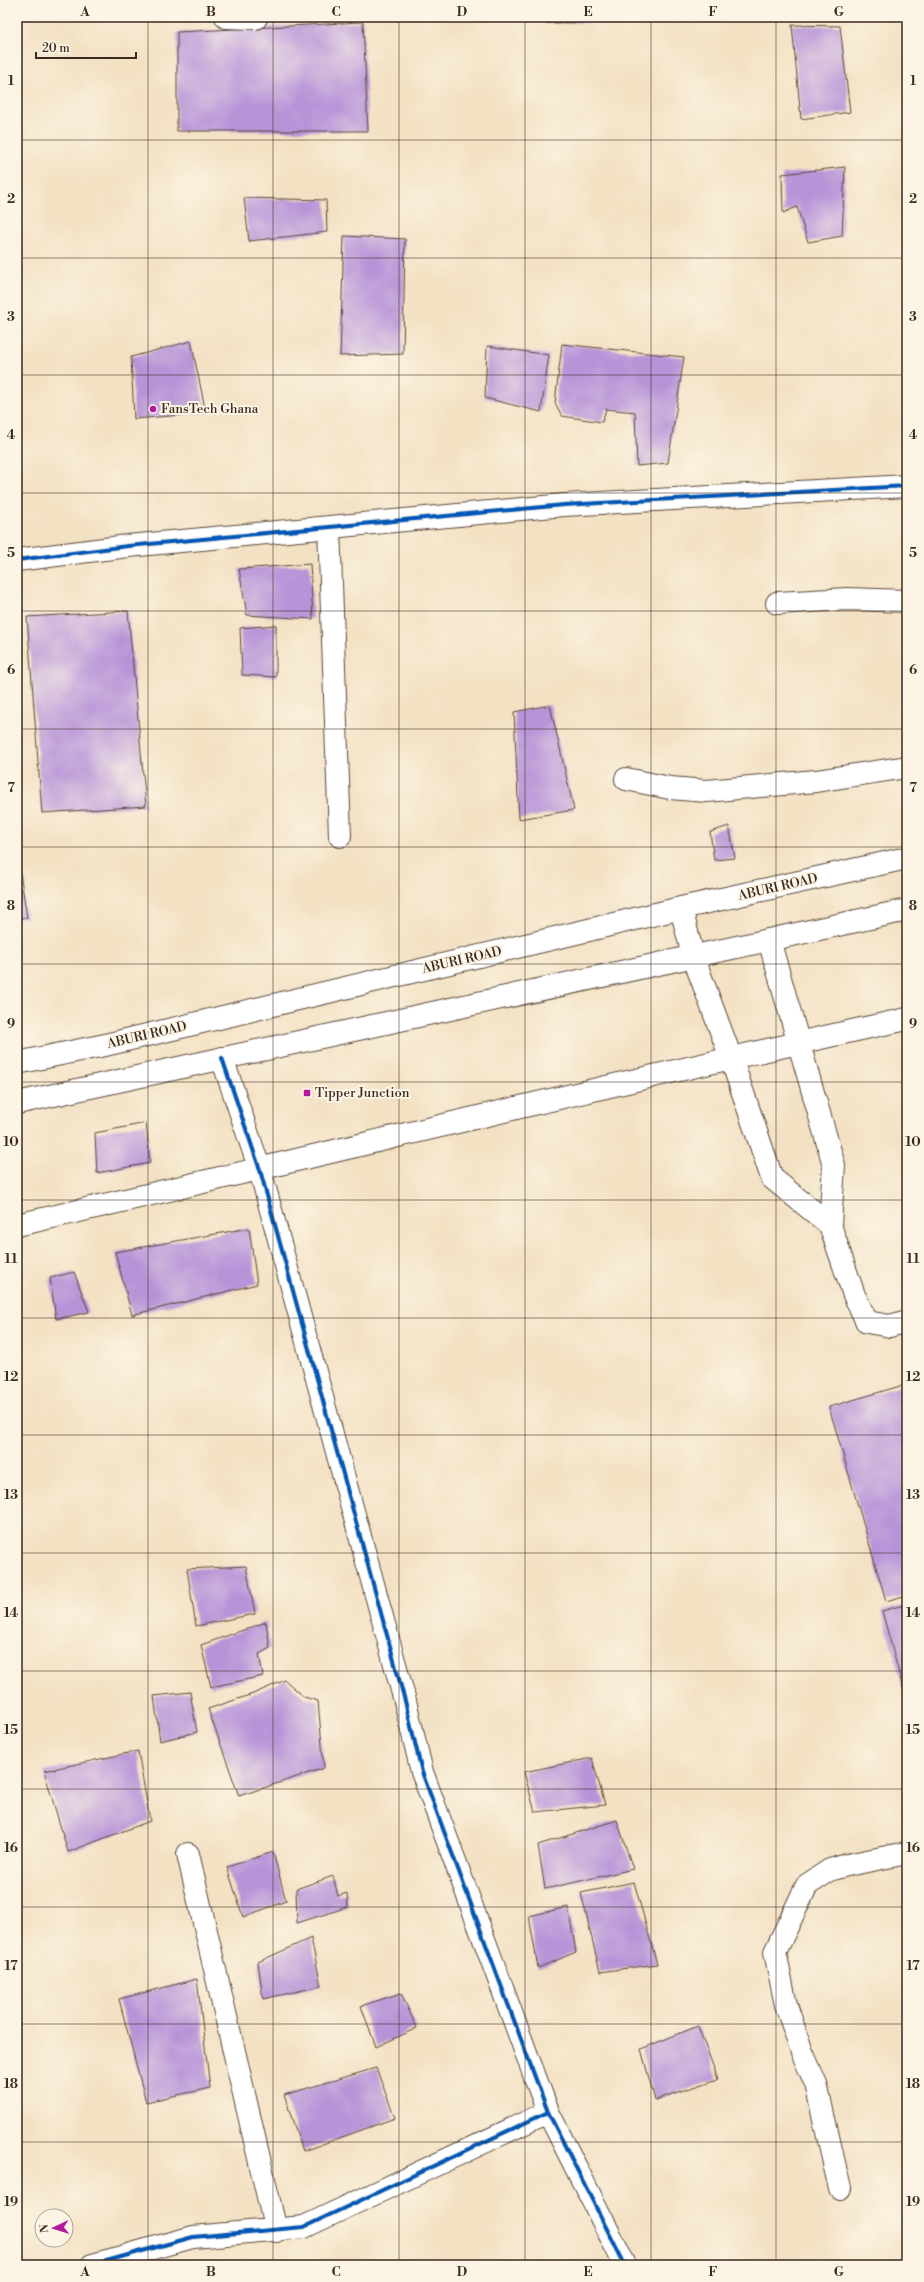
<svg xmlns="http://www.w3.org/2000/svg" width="924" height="2282" viewBox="0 0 924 2282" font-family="'Libre Bodoni',serif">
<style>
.building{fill:#b794d8}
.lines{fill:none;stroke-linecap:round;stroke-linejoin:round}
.minor-casing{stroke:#574537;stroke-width:24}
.highway-casing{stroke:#574537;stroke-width:24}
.minor{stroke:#fff;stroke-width:22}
.highway{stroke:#fff;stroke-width:22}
.cycleway-casing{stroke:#fcf5e5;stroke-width:6}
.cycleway{stroke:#0057b8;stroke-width:4}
.grid{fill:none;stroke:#3b2a1e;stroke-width:1;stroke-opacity:0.55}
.poi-dot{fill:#b5179e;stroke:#fcf5e5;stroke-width:1.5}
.labels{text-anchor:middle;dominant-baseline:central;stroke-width:4;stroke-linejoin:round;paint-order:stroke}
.poi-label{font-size:13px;fill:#3b2a1e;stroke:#fcf5e5;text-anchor:start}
.street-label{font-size:13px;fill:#3b2a1e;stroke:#fcf5e5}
.neatline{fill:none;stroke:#3b2a1e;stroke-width:1.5}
.grid-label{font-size:13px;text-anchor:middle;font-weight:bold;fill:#3b2a1e}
</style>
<rect width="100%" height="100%" fill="#fcf5e5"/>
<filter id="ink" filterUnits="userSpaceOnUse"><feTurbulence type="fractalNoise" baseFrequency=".025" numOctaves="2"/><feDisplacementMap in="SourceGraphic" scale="8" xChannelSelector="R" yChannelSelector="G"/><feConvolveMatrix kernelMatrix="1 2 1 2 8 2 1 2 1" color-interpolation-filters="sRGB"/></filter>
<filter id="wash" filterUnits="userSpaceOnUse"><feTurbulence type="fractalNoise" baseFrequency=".012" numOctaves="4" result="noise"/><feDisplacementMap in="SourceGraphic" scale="16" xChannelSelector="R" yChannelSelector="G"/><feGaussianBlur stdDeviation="0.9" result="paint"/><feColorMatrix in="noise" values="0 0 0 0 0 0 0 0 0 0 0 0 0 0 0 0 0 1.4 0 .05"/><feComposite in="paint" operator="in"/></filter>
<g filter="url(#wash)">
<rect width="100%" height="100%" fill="#f3e1c3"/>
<g id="blocks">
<path class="building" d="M 546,17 L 627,17 L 626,22 L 546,23 Z
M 363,22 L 368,131 L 177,131 L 177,32 Z
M 792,25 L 840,26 L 850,112 L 801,119 Z
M 845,167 L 842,236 L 808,242 L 797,207 L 783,213 L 782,174 Z
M 244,198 L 326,200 L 327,232 L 249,241 Z
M 344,236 L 405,239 L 403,354 L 340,356 Z
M 191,341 L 206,413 L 134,419 L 131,357 Z
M 562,344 L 684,357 L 668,463 L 637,466 L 635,412 L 606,409 L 602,422 L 562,416 L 555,403 Z
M 487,346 L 549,355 L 541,412 L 485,398 Z
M 310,564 L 313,619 L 247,615 L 239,569 Z
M 128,611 L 146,806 L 42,813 L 27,617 Z
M 276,625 L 276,677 L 242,675 L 240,628 Z
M 550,705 L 574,810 L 519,819 L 514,712 Z
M 729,826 L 735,858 L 714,860 L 710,832 Z
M 18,859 L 27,918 L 17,918 Z
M 146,1123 L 150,1163 L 97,1173 L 95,1133 Z
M 249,1228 L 257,1284 L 132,1315 L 115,1252 Z
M 74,1272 L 89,1312 L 56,1319 L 50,1278 Z
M 907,1384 L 907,1595 L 886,1601 L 829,1407 Z
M 246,1566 L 255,1614 L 196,1626 L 187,1569 Z
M 907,1604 L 907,1687 L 903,1688 L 882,1611 Z
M 266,1622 L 270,1648 L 259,1654 L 263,1676 L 211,1687 L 201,1645 Z
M 285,1680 L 304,1697 L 318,1701 L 324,1768 L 239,1796 L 208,1709 L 253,1694 Z
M 190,1692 L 197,1732 L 160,1741 L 154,1696 Z
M 138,1751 L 150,1821 L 68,1852 L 44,1771 Z
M 592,1758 L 605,1805 L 535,1812 L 524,1772 Z
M 617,1820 L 633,1869 L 545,1889 L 538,1845 Z
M 273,1852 L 286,1901 L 243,1917 L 227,1867 Z
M 333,1876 L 338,1896 L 347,1893 L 348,1907 L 297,1923 L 296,1889 Z
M 634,1882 L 657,1964 L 600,1972 L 581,1893 Z
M 568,1907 L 576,1952 L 538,1968 L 529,1916 Z
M 311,1938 L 321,1986 L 263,1999 L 258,1962 Z
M 197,1979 L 210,2088 L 146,2102 L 119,1999 Z
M 401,1993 L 417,2028 L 376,2047 L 361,2006 Z
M 698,2026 L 718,2079 L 655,2100 L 641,2049 Z
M 376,2068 L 395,2118 L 303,2151 L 284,2095 Z"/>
</g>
</g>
<g filter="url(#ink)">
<use href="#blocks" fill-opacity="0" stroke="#574537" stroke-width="1"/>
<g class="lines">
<defs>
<path id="minor" d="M 226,17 L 256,18
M 329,527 L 340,836
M 17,560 L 128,546 L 564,505 L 907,486
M 777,603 L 847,599 L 907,601
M 626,779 L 670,788 L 707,791 L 816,781 L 907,767
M 769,940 L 834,1165 L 830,1225 L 854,1295 L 867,1322 L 890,1326 L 907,1321
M 693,956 L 731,1058 L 772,1178 L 830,1225
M 222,1058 L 260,1170 L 405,1701 L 422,1772 L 548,2112 L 625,2265
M 17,1225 C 314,1158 609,1083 907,1019
M 188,1854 L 276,2231
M 840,2189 L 816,2084 L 802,2052 L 786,2005 L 775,1952 L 807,1885 L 830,1870 L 847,1865 L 907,1853
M 92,2265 L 193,2237 L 304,2227 L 548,2112"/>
<path id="highway" d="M 681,908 L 693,956
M 17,1063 L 105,1045 L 681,908 L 907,858
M 17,1103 L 907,910"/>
</defs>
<use href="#minor" class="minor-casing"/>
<use href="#highway" class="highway-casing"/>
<use href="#minor" class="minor"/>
<use href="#highway" class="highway"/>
<defs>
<path id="cycleway" d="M 17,560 L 128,546 L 564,505 L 907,486
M 222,1058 L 260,1170 L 405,1701 L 422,1772 L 548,2112 L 625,2265
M 92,2265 L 193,2237 L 304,2227 L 548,2112"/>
</defs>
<use href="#cycleway" class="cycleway-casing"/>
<use href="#cycleway" class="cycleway"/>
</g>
</g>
<path class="grid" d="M 148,17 L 148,2265M 273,17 L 273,2265M 399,17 L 399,2265M 525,17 L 525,2265M 651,17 L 651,2265M 776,17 L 776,2265M 17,140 L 907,140M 17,258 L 907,258M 17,375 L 907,375M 17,493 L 907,493M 17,611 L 907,611M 17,729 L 907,729M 17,847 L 907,847M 17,964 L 907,964M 17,1082 L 907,1082M 17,1200 L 907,1200M 17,1318 L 907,1318M 17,1435 L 907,1435M 17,1553 L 907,1553M 17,1671 L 907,1671M 17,1789 L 907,1789M 17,1907 L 907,1907M 17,2024 L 907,2024M 17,2142 L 907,2142"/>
<g class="poi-dot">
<circle cx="153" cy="409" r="4"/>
<rect x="303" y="1089" width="8" height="8" rx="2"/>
</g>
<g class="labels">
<g class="poi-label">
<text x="161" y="409">FansTech Ghana</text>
<text x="315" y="1093">Tipper Junction</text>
</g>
<g class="street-label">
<text transform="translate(778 887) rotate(-13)">ABURI ROAD</text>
<text transform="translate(462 960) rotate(-13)">ABURI ROAD</text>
<text transform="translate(147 1035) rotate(-13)">ABURI ROAD</text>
</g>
</g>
<rect width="924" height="2282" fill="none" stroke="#fcf5e5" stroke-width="44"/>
<g transform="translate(54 2228) rotate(266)"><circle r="19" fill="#fcf5e5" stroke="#afa495"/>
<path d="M0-3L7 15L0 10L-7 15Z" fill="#b5179e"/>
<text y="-6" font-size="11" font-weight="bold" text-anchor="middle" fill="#3b2a1e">N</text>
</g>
<path d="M36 52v6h100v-6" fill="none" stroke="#3b2a1e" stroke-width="2"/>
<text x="42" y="52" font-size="12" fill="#3b2a1e" stroke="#fcf5e5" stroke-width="3" paint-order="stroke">20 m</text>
<rect x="22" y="22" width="880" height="2238" class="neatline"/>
<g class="grid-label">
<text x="85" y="16">A</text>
<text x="211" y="16">B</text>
<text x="336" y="16">C</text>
<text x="462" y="16">D</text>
<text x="588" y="16">E</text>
<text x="713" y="16">F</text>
<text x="839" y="16">G</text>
<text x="11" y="85">1</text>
<text x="913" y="85">1</text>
<text x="11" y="203">2</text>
<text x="913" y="203">2</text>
<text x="11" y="321">3</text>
<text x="913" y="321">3</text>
<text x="11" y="439">4</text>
<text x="913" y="439">4</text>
<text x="11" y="557">5</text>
<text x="913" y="557">5</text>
<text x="11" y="674">6</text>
<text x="913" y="674">6</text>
<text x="11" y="792">7</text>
<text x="913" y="792">7</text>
<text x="11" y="910">8</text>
<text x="913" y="910">8</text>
<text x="11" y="1028">9</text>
<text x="913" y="1028">9</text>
<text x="11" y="1146">10</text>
<text x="913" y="1146">10</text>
<text x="11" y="1263">11</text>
<text x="913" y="1263">11</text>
<text x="11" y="1381">12</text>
<text x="913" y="1381">12</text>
<text x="11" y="1499">13</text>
<text x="913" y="1499">13</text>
<text x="11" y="1617">14</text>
<text x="913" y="1617">14</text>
<text x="11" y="1734">15</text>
<text x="913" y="1734">15</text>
<text x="11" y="1852">16</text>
<text x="913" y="1852">16</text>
<text x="11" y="1970">17</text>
<text x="913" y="1970">17</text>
<text x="11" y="2088">18</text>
<text x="913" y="2088">18</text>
<text x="11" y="2206">19</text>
<text x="913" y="2206">19</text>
<text x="85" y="2276">A</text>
<text x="211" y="2276">B</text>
<text x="336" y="2276">C</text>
<text x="462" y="2276">D</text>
<text x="588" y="2276">E</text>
<text x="713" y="2276">F</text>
<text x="839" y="2276">G</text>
</g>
</svg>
